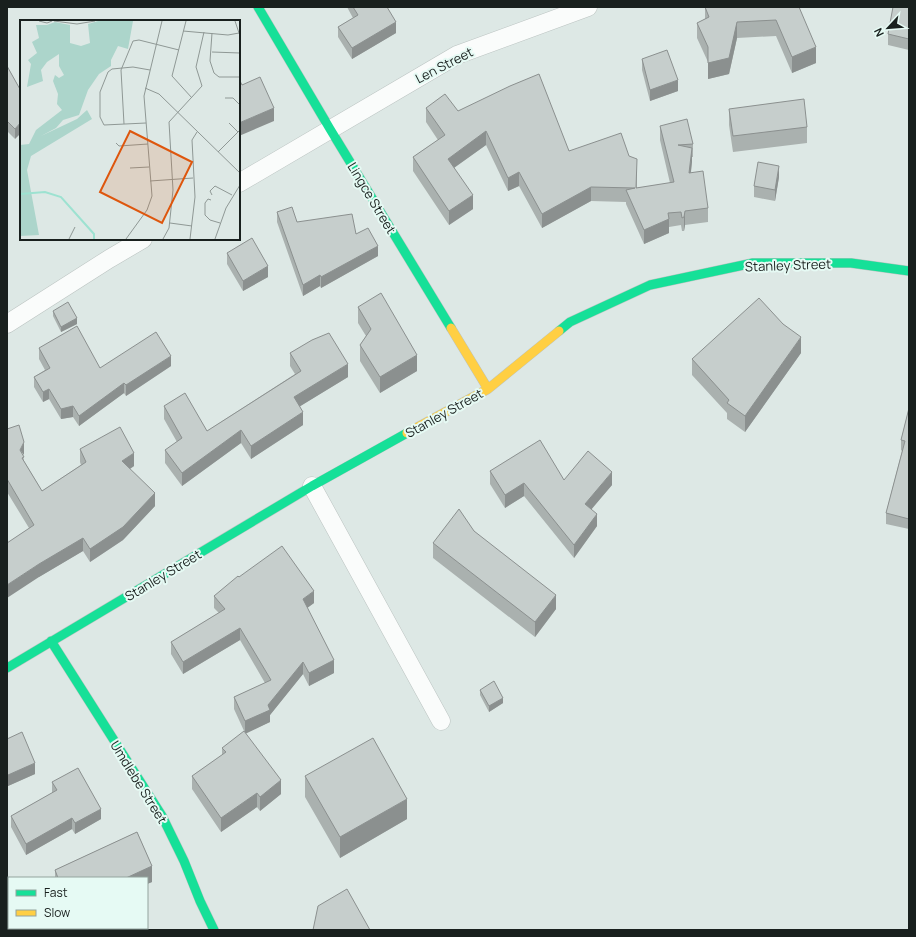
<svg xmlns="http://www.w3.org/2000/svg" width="916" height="937" viewBox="0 0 916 937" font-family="Manrope,sans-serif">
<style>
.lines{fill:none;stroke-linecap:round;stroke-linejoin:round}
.street-casing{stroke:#bbc3c1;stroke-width:19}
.fast-casing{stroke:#bbc3c1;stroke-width:10}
.slow-casing{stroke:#bbc3c1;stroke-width:10}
.street{stroke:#fafcfb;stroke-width:18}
.fast{stroke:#16e098;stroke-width:9}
.slow{stroke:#ffcf43;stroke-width:9}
.wall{fill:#aab1af}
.shaded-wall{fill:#8b908f}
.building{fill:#c6cecc;stroke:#8b908f}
.labels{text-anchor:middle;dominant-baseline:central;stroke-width:4;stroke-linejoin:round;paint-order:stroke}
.street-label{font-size:13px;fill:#19201e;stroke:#e6faf4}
.inset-river{fill:none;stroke:#9de2d1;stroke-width:2}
.inset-road{fill:none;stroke:#8f9895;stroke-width:1}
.view{fill:#de560d;fill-opacity:0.15;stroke:#de560d;stroke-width:2}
.inset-edge{fill:none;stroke:#19201e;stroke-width:2}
</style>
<rect width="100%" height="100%" fill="#dde8e5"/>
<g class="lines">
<defs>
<path id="street" d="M 239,183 L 457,55 L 588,7
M 7,324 L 109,259 L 143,239
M 312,486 L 441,721"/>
<path id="fast" d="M 258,7 L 330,129 L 451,328
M 559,331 L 570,322 L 650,285 L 753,263 L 851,263 L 909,271
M 51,641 L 162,816 L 184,861 L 200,901 L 214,930
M 7,668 L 312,486 L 407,433"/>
<path id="slow" d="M 451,328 L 488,389
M 407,433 L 488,389 L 559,331"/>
</defs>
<use href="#street" class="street-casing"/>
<use href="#fast" class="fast-casing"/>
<use href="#slow" class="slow-casing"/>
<use href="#street" class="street"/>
<use href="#fast" class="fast"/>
<use href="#slow" class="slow"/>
</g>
<path class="wall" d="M 347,7 L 387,7 L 396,33 L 352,59 L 338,37 L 338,27 L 353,18 Z
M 705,7 L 799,7 L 816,63 L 792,73 L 776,36 L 737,38 L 729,74 L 708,79 L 708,62 L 697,38 L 697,23 L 705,19 Z
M 909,7 L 909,50 L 888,45 L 888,34 Z
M 642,59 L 678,91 L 650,101 L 642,70 Z
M 7,66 L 21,91 L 15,139 L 7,131 Z
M 426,108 L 458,111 L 569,151 L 629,156 L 637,173 L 637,188 L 670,183 L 660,140 L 660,126 L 693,144 L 693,157 L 692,157 L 691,173 L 708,208 L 708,222 L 685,225 L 684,231 L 682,231 L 681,225 L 669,227 L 669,233 L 644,244 L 626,204 L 626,202 L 591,201 L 542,228 L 519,186 L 508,191 L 486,145 L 454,168 L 473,209 L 449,225 L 413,171 L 413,157 L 438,140 L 426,122 Z
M 729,109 L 807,127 L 807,143 L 733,152 L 729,125 Z
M 779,177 L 775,201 L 754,197 L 754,186 Z
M 277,212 L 297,222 L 356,234 L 378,256 L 321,288 L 320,286 L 303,296 L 277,222 Z
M 227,253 L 268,277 L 243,291 L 227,264 Z
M 358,307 L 417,371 L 380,393 L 360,361 L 360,345 L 366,336 L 358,323 Z
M 53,311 L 77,324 L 61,332 L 53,316 Z
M 39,348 L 100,368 L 171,366 L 126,396 L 124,393 L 79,426 L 73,417 L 61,419 L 49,399 L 43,402 L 34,387 L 34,377 L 45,370 L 39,359 Z
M 290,353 L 348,377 L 300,406 L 303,425 L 251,459 L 241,443 L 182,486 L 165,463 L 165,450 L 177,442 L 164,419 L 164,406 L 207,431 L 295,374 L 290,366 Z
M 801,353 L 745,432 L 727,419 L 727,413 L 692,375 L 692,359 Z
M 909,408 L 909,529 L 886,524 L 886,513 L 902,451 L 901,450 L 901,440 Z
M 7,429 L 23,455 L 24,461 L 42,491 L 81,465 L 80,462 L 80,449 L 134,466 L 130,469 L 155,506 L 123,540 L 90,562 L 83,551 L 39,577 L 29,528 L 7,492 Z
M 490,471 L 564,480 L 612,485 L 591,509 L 597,526 L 574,558 L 524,496 L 505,508 L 490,484 Z
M 474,531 L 556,609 L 535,637 L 433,558 L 433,543 Z
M 239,577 L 314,603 L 307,608 L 334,673 L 309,686 L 303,674 L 270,715 L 270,722 L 245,733 L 281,794 L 260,811 L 257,807 L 221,832 L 192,789 L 192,776 L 222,755 L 222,748 L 245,733 L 234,709 L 234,697 L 265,683 L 240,640 L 183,674 L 171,654 L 171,642 L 219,613 L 214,608 L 214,596 Z
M 480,690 L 503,703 L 489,712 L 480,695 Z
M 7,739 L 35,774 L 8,786 L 7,785 Z
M 305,776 L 407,819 L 340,858 L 305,797 Z
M 52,782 L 101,819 L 75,834 L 72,829 L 26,855 L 11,827 L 11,816 L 52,793 Z
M 137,832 L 152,866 L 152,882 L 147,884 L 147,878 L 55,878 L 55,870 Z"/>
<path class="shaded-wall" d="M 396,22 L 396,33 L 352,59 L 352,48 Z
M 737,22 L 737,38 L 729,74 L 708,79 L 708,63 Z
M 816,47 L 816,63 L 792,73 L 792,57 Z
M 678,80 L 678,91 L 650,101 L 650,90 Z
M 274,108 L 274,121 L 239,136 L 239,123 Z
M 21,122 L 21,133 L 15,139 L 15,129 Z
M 486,131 L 486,145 L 448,172 L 448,159 Z
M 692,148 L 692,162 L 689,187 L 689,173 Z
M 779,166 L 779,177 L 775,201 L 775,190 Z
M 519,172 L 519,186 L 508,191 L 508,178 Z
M 591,187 L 591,201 L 542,228 L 542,214 Z
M 473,195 L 473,209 L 449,225 L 449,211 Z
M 685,211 L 685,225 L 684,231 L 684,217 Z
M 669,219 L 669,233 L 644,244 L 644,230 Z
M 378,246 L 378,256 L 321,288 L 321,277 Z
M 268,266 L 268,277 L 243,291 L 243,281 Z
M 320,275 L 320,286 L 303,296 L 303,285 Z
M 77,318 L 77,324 L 61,332 L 61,327 Z
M 801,337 L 801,353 L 745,432 L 745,416 Z
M 417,355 L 417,371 L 380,393 L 380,377 Z
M 171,356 L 171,366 L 126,396 L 126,385 Z
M 348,364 L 348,377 L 294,410 L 294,397 Z
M 124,383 L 124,393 L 79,426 L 79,416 Z
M 49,389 L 49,399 L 43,402 L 43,392 Z
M 73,406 L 73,417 L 61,419 L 61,409 Z
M 303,412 L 303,425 L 251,459 L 251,446 Z
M 241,430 L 241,443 L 182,486 L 182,473 Z
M 24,442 L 24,455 L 20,450 Z
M 134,453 L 134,466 L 122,474 L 122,461 Z
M 612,472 L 612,485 L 585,517 L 585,504 Z
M 524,483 L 524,496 L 505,508 L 505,495 Z
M 155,493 L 155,506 L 123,540 L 90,562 L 90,549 Z
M 597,514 L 597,526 L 574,558 L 574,545 Z
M 83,538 L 83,551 L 39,577 L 7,598 L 7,585 L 39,564 Z
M 314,591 L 314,603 L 303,611 L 303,599 Z
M 556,595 L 556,609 L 535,637 L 535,622 Z
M 240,628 L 240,640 L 183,674 L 183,662 Z
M 334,660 L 334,673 L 309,686 L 309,673 Z
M 303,662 L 303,674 L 270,715 L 270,722 L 245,734 L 245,721 L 268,705 Z
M 503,698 L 503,703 L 489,712 L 489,706 Z
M 35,763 L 35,774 L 8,786 L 8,775 Z
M 281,780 L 281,794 L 260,811 L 260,797 Z
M 257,793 L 257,807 L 221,832 L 221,818 Z
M 407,799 L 407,819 L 340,858 L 340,837 Z
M 101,809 L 101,819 L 75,834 L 75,823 Z
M 72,818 L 72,829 L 26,855 L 26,844 Z
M 152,866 L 152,882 L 147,884 L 147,878 L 126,878 Z"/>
<path class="building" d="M 353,7 L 387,7 L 396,22 L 352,48 L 338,27 L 358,15 Z
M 705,7 L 799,7 L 816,47 L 792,57 L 776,20 L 737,22 L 729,58 L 708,63 L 708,47 L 697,23 L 709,17 Z
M 893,7 L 909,7 L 909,39 L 888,34 Z
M 667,50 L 678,80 L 650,90 L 642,59 Z
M 7,66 L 21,91 L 21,122 L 15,129 L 7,121 Z
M 539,74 L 569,151 L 621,133 L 629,156 L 637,159 L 636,188 L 674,182 L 660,126 L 687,119 L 693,144 L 678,145 L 692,148 L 689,173 L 703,171 L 708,208 L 685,211 L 684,217 L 682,218 L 681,212 L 668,213 L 669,219 L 644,230 L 626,190 L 635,188 L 591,187 L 542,214 L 519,172 L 508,178 L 486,131 L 448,159 L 473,195 L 449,211 L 413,157 L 445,135 L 426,108 L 445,94 L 458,111 L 510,86 Z
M 260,77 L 274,108 L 239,123 L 239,79 L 242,85 Z
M 804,99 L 807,127 L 733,136 L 729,109 Z
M 758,162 L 779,166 L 775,190 L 754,186 Z
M 292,207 L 297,222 L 352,214 L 356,234 L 368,228 L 378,246 L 321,277 L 320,275 L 303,285 L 277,212 Z
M 252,238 L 268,266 L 243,281 L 227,253 Z
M 381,293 L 417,355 L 380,377 L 360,345 L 371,329 L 358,307 Z
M 759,298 L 783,324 L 801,337 L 745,416 L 727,403 L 729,400 L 692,359 Z
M 68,302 L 77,318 L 61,327 L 53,311 Z
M 77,326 L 100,368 L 156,332 L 171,356 L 126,385 L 124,383 L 79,416 L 73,406 L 61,409 L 49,389 L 43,392 L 34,377 L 50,368 L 39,348 Z
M 329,333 L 348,364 L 294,397 L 303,412 L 251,446 L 241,430 L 182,473 L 165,450 L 182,438 L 164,406 L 185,393 L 207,431 L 301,371 L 290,353 L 312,340 Z
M 909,408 L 909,519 L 886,513 L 905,441 L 901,440 Z
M 19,425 L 24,442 L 20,450 L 24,457 L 22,458 L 42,491 L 86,462 L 80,449 L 120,427 L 134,453 L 122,461 L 155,493 L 123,527 L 90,549 L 83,538 L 39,564 L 7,585 L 7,543 L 34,525 L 7,479 L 7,429 Z
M 540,440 L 564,480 L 588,451 L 612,472 L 585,504 L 597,514 L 574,545 L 524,483 L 505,495 L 490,471 Z
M 459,509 L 474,531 L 556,595 L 535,622 L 433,543 Z
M 282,546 L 314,591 L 303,599 L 334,660 L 309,673 L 303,662 L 268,705 L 270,710 L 245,721 L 234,697 L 271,680 L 240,628 L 183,662 L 171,642 L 225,609 L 214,596 L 238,576 L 239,577 Z
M 494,681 L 503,698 L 489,706 L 480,690 Z
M 244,731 L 281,780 L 260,797 L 257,793 L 221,818 L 192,776 L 226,752 L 222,748 Z
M 22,732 L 35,763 L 8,775 L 7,774 L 7,739 Z
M 373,738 L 407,799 L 340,837 L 305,776 Z
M 78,768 L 101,809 L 75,823 L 72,818 L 26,844 L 11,816 L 57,790 L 52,782 Z
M 137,832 L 152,866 L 126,878 L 58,878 L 55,870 Z
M 347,889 L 370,930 L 313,930 L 318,906 Z
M 7,924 L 9,928 L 8,930 L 7,930 Z
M 123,928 L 146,928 L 147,930 L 118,930 Z"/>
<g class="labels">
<g class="street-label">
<text transform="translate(444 65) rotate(-27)">Len Street</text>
<text transform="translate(372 198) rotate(59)">Lingce Street</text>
<text transform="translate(788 265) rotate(-2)">Stanley Street</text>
<text transform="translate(444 413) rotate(-29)">Stanley Street</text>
<text transform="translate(163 575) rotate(-31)">Stanley Street</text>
<text transform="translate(139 782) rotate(58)">Umdlebe Street</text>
</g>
</g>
<g transform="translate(20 20)">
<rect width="220" height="220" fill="#dde8e5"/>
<path d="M 78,1 L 113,1 L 108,29 L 98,26 L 91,40 L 91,46 L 79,54 L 68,70 L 59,95 L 43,100 L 36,108 L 21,116 L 57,99 L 67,90 L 72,99 L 11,136 L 7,150 L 19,215 L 0,216 L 0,125 L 9,124 L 16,110 L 42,90 L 37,84 L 38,74 L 33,61 L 35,55 L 39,58 L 44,55 L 39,46 L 39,34 L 27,42 L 21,50 L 23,61 L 7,67 L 11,44 L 8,40 L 17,33 L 12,22 L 19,18 L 16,5 L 27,5 L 35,2 L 50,5 L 50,23 L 61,26 L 70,23 L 68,4 Z" fill="#acd5cb"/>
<path class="inset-river" d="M 0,174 L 25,172 L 41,177 L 74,214 L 74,219"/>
<path class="inset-road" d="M 19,1 L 27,3 L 32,1M 34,1 L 57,4 L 75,1M 166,1 L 152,56 L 172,78M 215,1 L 220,16M 163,11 L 208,15 L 219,13M 192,13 L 190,41 L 194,53 L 199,57 L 220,57M 192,32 L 220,33M 125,68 L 139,74 L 220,153M 205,78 L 213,78 L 220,85M 126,103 L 84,105 L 80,97 L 80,72 L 88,52 L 92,49 L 113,47 L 130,50M 209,103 L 218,112M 104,104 L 101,50 L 113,21 L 119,20 L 159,30M 96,123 L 99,126 L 128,124M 198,132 L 220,110M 110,148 L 129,147M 130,161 L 173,158M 192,175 L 190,171 L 195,166 L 212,175M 191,180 L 188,179 L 185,183 L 185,195 L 190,200 L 200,203M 150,203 L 172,206M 49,219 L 55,207M 106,219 L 127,190 L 132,176 L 124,76 L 142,1M 143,219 L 149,208 L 153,170 L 149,102 L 182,66 L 176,47 L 184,12M 170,219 L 175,177 L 172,120 L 177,112M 195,219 L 206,188 L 220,165"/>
<path class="view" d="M 110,111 L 172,142 L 142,203 L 80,172 Z"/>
<rect width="220" height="220" class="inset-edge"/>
</g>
<rect width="916" height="937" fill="none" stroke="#19201e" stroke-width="16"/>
<rect x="8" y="877" width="140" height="52" fill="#e6faf4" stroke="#94a39e"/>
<rect x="16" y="890" width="20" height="6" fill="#16e098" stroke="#94a39e"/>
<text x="44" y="897" font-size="12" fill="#19201e">Fast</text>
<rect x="16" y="910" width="20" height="6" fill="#ffcf43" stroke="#94a39e"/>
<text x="44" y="917" font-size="12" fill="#19201e">Slow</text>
<g transform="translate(888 28) rotate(244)" stroke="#e6faf4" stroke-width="3" paint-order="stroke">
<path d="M0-3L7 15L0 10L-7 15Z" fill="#19201e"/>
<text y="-6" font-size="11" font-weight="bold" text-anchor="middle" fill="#19201e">N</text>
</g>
</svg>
